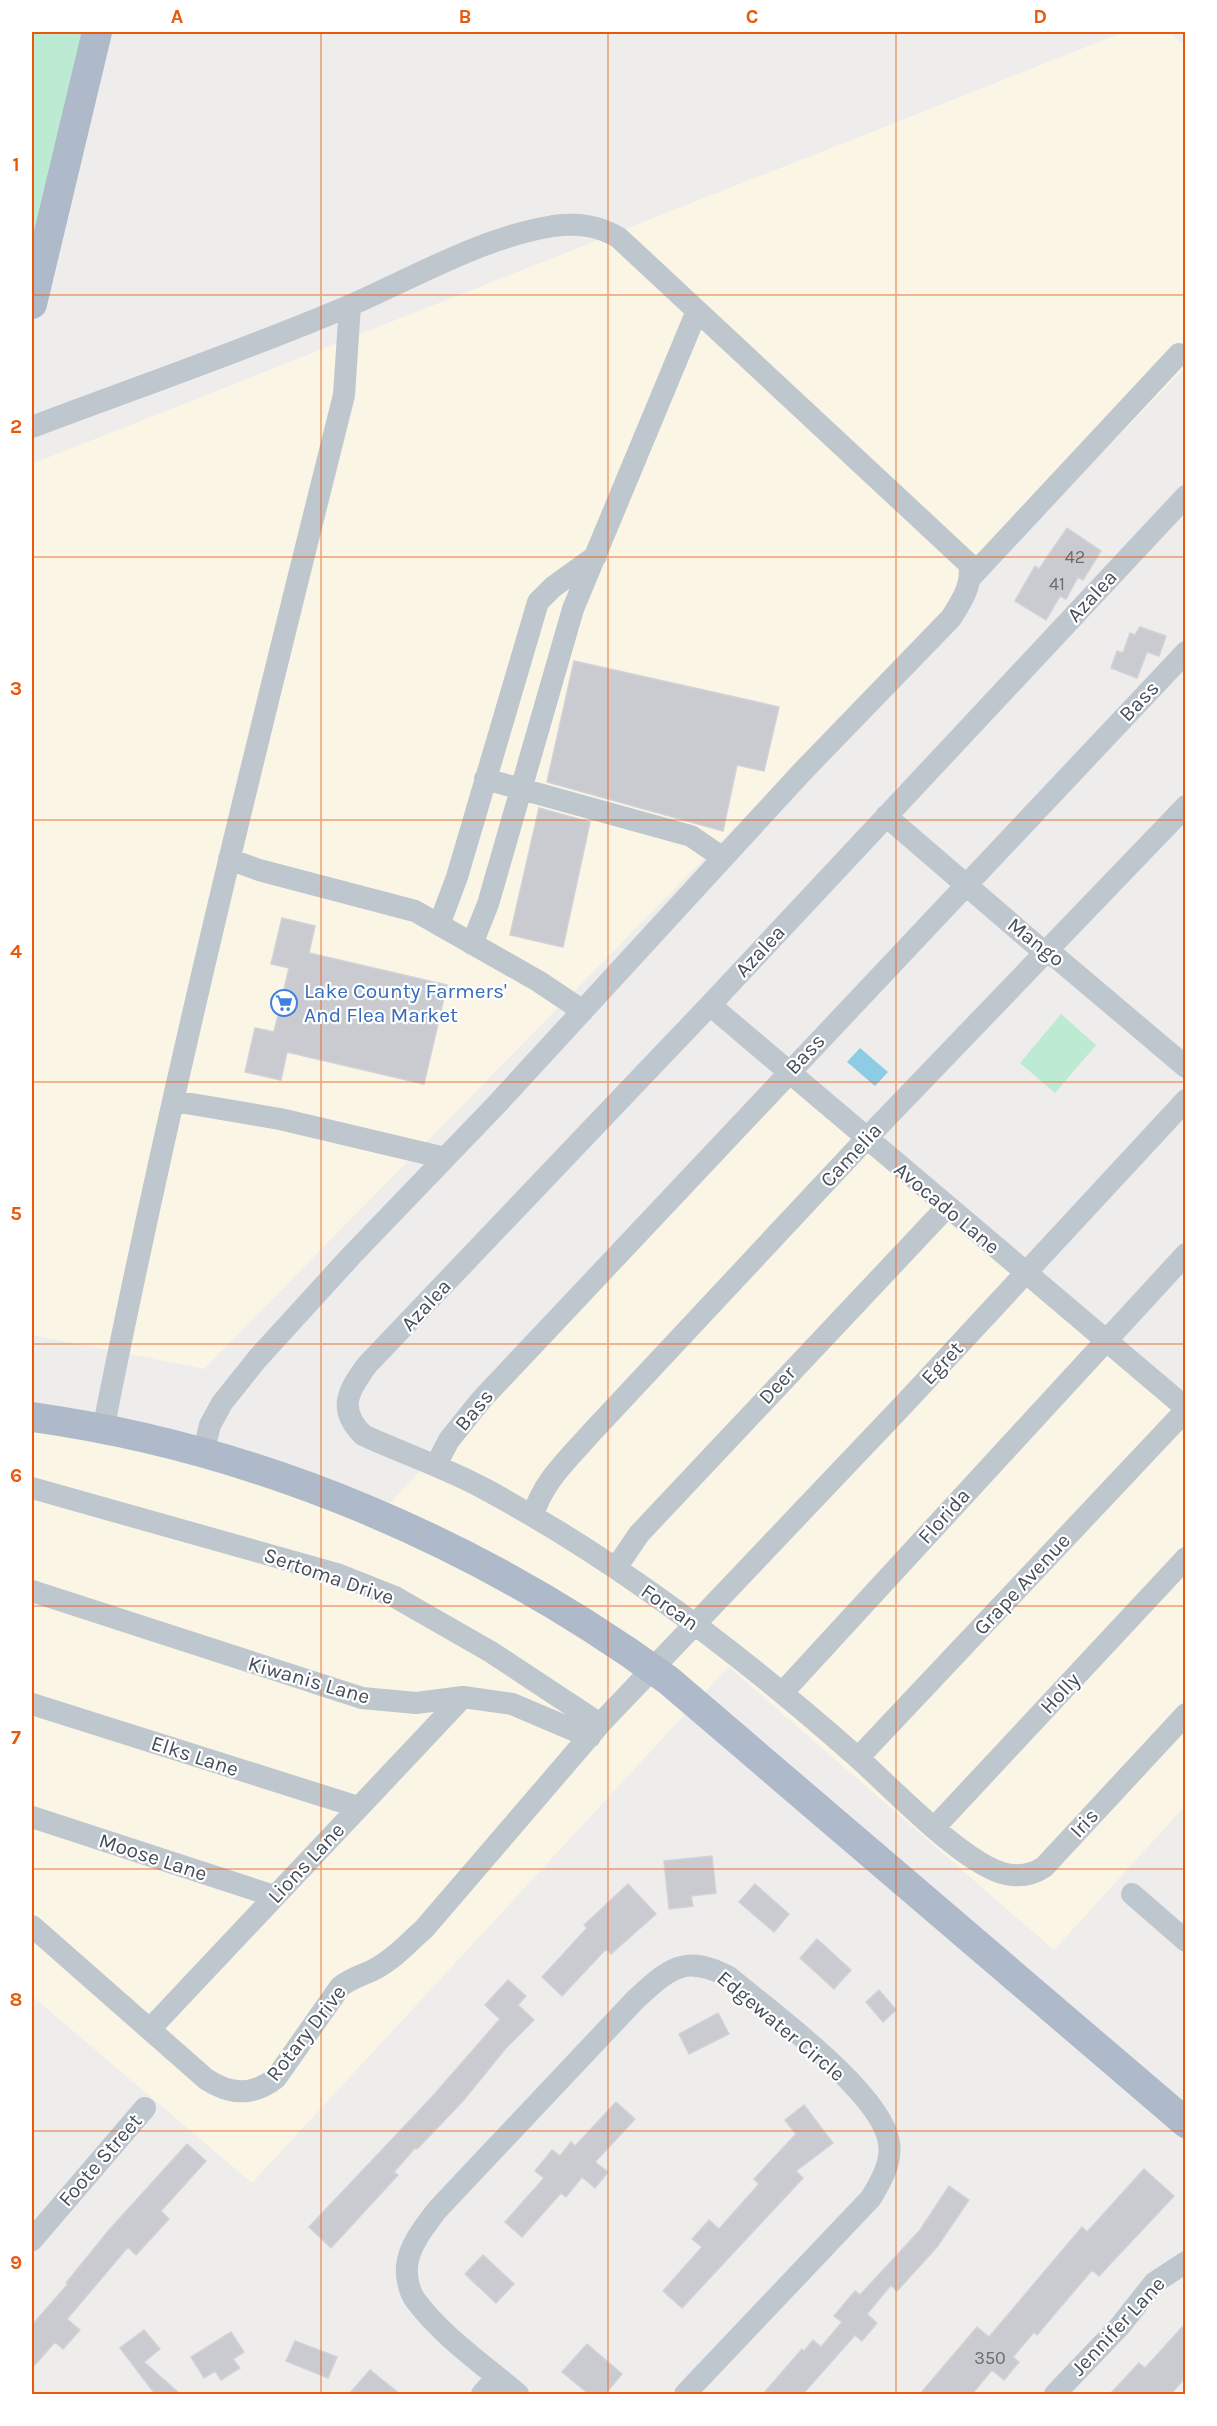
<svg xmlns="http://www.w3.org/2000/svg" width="1217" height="2426" viewBox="0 0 1217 2426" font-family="Karla,sans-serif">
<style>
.commercial{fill:#faf5e5}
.green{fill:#bdead2}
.water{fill:#8dcce4}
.building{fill:#cacbd1;stroke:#d1d2d8;stroke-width:1.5}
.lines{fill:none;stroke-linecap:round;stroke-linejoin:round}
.minor{stroke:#bec6ce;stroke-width:22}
.major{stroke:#aebaca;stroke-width:30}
.grid{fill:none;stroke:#e8590c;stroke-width:1.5;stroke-opacity:0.55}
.labels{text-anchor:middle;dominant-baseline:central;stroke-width:4.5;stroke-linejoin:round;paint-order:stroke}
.number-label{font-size:18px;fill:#676d76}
.street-label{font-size:21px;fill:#464e58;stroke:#fff}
.shop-label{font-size:21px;fill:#366cbe;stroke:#fff;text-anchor:start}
.neatline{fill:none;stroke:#e8590c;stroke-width:2}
.grid-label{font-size:20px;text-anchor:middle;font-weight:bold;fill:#e8590c}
</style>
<rect width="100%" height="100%" fill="#efecec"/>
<path class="commercial" d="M 1124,32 L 1169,32 L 1185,46 L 1185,368 L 204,1369 L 32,1335 L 32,475 L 34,463 Z
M 795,1071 L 1185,1394 L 1185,1806 L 1054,1950 L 729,1667 L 703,1694 L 354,1491 L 390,1503 Z
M 32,1429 L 128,1446 L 237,1475 L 424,1547 L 620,1659 L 687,1712 L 252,2183 L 32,1996 Z"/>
<path class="green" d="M 32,32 L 86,32 L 32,260 Z
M 1061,1014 L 1096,1045 L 1055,1093 L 1020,1063 Z"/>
<path class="water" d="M 860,1048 L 888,1072 L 875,1086 L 847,1062 Z"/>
<path class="building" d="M 1067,528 L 1101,551 L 1083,580 L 1078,577 L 1066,599 L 1060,596 L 1046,620 L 1015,601 L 1035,566 L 1039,569 Z
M 1140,627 L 1166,636 L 1159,656 L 1147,652 L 1137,678 L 1111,668 L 1117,651 L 1123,653 L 1130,633 L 1135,635 Z
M 574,661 L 779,707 L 764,771 L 737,765 L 723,831 L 547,782 Z
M 539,808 L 590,822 L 563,947 L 510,935 Z
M 282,918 L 315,926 L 309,953 L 447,985 L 424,1084 L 287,1052 L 281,1080 L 245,1072 L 255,1028 L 274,1032 L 289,968 L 271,964 Z
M 712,1856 L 716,1893 L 691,1896 L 693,1906 L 669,1909 L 664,1861 Z
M 628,1884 L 656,1914 L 611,1954 L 606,1949 L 562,1996 L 542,1977 L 587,1928 L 584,1925 Z
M 755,1884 L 789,1914 L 774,1932 L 739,1902 Z
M 817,1939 L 851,1970 L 834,1989 L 800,1958 Z
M 508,1980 L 526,1996 L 518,2005 L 534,2020 L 506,2048 L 463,2101 L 417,2149 L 415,2148 L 394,2172 L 398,2175 L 331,2248 L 309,2227 L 431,2098 L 500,2019 L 485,2005 Z
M 879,1990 L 896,2010 L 883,2022 L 866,2002 Z
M 718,2013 L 729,2034 L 689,2054 L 679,2034 Z
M 616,2102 L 635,2119 L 595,2162 L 608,2172 L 595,2188 L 582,2177 L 566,2197 L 561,2193 L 522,2237 L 505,2222 L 544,2178 L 535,2171 L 552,2150 L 560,2156 L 571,2142 L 575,2146 Z
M 804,2105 L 833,2143 L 796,2171 L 803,2178 L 682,2308 L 663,2291 L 702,2247 L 692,2239 L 709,2220 L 719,2229 L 759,2184 L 754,2179 L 796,2134 L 785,2120 Z
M 187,2144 L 206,2161 L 161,2211 L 169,2219 L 136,2255 L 128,2247 L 67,2319 L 80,2330 L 63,2349 L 55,2342 L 32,2368 L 32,2325 L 68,2284 L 66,2283 L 109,2230 Z
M 1144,2169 L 1174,2196 L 1099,2276 L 1092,2270 L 1037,2335 L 1034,2332 L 1013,2357 L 1019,2362 L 1004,2380 L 992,2370 L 972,2394 L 920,2394 L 977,2327 L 989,2337 L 1082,2227 L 1087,2232 Z
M 949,2186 L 969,2200 L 937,2247 L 897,2291 L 891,2285 L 867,2314 L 877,2323 L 862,2341 L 855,2335 L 803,2394 L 763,2394 L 802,2349 L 804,2351 L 813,2340 L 821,2347 L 842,2322 L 834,2316 L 855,2291 L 860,2295 L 920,2230 Z
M 483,2255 L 514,2284 L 496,2303 L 465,2274 Z
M 1185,2324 L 1185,2378 L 1171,2394 L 1110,2394 L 1139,2363 L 1145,2368 Z
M 144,2330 L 160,2349 L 144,2362 L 180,2394 L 155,2394 L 120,2348 Z
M 231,2332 L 244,2352 L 233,2359 L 240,2368 L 221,2380 L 215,2371 L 204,2378 L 191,2357 Z
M 295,2341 L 337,2357 L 328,2378 L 286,2361 Z
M 587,2344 L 622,2374 L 605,2394 L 589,2394 L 562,2372 Z
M 370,2370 L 400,2394 L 349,2394 Z"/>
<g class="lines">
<path class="minor" d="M 32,427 C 135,388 240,352 342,309 C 410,280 479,238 553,226 C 578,223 598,225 619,238 L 969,564 C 973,584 962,601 951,618 L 802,772 L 498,1103 L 351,1256 L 258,1358 L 222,1403 L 210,1425 L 203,1454
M 1186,496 L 710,1005 L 367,1365 C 348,1391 337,1409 363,1435 C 402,1453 444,1467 483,1488 C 619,1561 742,1655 857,1757 C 891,1787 964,1865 1006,1874 C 1020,1877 1032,1875 1044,1867 L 1186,1714
M 972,576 L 1179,354
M 485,779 L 691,836 L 723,858
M 886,816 L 1044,952 L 1057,958 L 1186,1067
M 229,859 L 259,870 L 415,911 L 538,981 L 583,1011
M 439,925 L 457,877 L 538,602 L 553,587 L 596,556
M 472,944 L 488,904 L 573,609 L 697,311
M 710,1005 L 1186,1408
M 174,1101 L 280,1119 L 445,1158
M 103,1430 C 172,1082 258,738 344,395 L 350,305
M 436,1465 L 449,1440 L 482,1399 L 1186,652
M 32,1488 L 337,1574 L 395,1597 L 491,1652 L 600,1724
M 533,1516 C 542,1482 569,1458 592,1432 L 866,1139 L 1186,806
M 616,1568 L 639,1534 L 946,1208
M 32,1591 L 362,1698 L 416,1703 L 463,1697 L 512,1704 L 590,1737
M 783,1692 L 1186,1254
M 32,1704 L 358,1807
M 858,1758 L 1186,1410
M 32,1817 L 274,1896
M 934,1828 L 1186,1558
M 1132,1894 L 1186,1941
M 32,1926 L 206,2079 C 230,2095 253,2096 276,2078 L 340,1987 C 351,1978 361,1976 373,1970 C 393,1960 408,1943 424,1929 L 600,1724 L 906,1402 L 1186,1100
M 150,2029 L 463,1697
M 32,2240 L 145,2108
M 482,2394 L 497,2377
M 518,2394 C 484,2365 443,2337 416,2301 C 409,2292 406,2277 407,2266 C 409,2245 425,2226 437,2210 L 635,2000 C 669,1969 684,1953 729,1977 C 768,2010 883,2093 889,2143 C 892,2163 881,2181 871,2198 L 685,2394
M 1055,2394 L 1120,2326 L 1154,2283 L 1186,2262"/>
<path class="major" d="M 32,304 L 97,32
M 32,1417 C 262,1449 481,1544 668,1680 L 1186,2123"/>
</g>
<path class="grid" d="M 321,32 L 321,2394M 608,32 L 608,2394M 896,32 L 896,2394M 32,295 L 1186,295M 32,557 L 1186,557M 32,820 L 1186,820M 32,1082 L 1186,1082M 32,1344 L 1186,1344M 32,1606 L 1186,1606M 32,1869 L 1186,1869M 32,2131 L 1186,2131"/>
<defs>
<symbol id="supermarket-ring" viewBox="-11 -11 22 22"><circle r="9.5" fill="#fff" stroke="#3f7fe0" stroke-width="1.5"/><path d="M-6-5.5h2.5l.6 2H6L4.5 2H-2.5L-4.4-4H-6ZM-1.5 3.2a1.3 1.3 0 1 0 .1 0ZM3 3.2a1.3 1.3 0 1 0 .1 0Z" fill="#3f7fe0"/></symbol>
</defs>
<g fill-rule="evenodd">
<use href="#supermarket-ring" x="269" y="988" width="30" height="30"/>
</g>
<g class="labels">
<g class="number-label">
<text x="1075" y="557">42</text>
<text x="1057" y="584">41</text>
<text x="990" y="2358">350</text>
</g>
<g class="street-label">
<text transform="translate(1092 596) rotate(-47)">Azalea</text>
<text transform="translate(1139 701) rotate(-46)">Bass</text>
<text transform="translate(1036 942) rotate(38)">Mango</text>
<text transform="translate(760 951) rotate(-47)">Azalea</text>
<text transform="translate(805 1054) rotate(-47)">Bass</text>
<text transform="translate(851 1155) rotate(-47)">Camelia</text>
<text transform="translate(947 1208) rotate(40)">Avocado Lane</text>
<text transform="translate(426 1305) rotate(-47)">Azalea</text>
<text transform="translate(942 1363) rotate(-47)">Egret</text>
<text transform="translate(777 1385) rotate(-47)">Deer</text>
<text transform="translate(474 1410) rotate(-50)">Bass</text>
<text transform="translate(944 1516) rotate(-48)">Florida</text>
<text transform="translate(329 1576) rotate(19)">Sertoma Drive</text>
<text transform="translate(1022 1584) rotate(-47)">Grape Avenue</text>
<text transform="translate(670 1607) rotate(35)">Forcan</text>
<text transform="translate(309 1680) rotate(16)">Kiwanis Lane</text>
<text transform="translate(1060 1693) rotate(-47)">Holly</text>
<text transform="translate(195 1756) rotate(18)">Elks Lane</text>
<text transform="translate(1084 1823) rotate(-47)">Iris</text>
<text transform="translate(153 1857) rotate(18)">Moose Lane</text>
<text transform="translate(306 1863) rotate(-47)">Lions Lane</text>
<text transform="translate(781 2026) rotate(40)">Edgewater Circle</text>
<text transform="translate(306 2033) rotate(-52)">Rotary Drive</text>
<text transform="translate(100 2160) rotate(-49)">Foote Street</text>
<text transform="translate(1118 2326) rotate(-47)">Jennifer Lane</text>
</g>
<g class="shop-label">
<text x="304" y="991">Lake County Farmers'<tspan x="304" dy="24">And Flea Market</tspan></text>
</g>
</g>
<rect width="1217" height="2426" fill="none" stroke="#ffffff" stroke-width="66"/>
<rect x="33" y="33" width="1151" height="2360" class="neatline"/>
<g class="grid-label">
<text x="177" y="23">A</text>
<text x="465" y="23">B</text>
<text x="752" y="23">C</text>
<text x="1040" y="23">D</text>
<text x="16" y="171">1</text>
<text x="16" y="433">2</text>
<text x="16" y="695">3</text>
<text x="16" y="958">4</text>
<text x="16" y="1220">5</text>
<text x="16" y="1482">6</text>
<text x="16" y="1744">7</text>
<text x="16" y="2006">8</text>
<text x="16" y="2269">9</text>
</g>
</svg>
